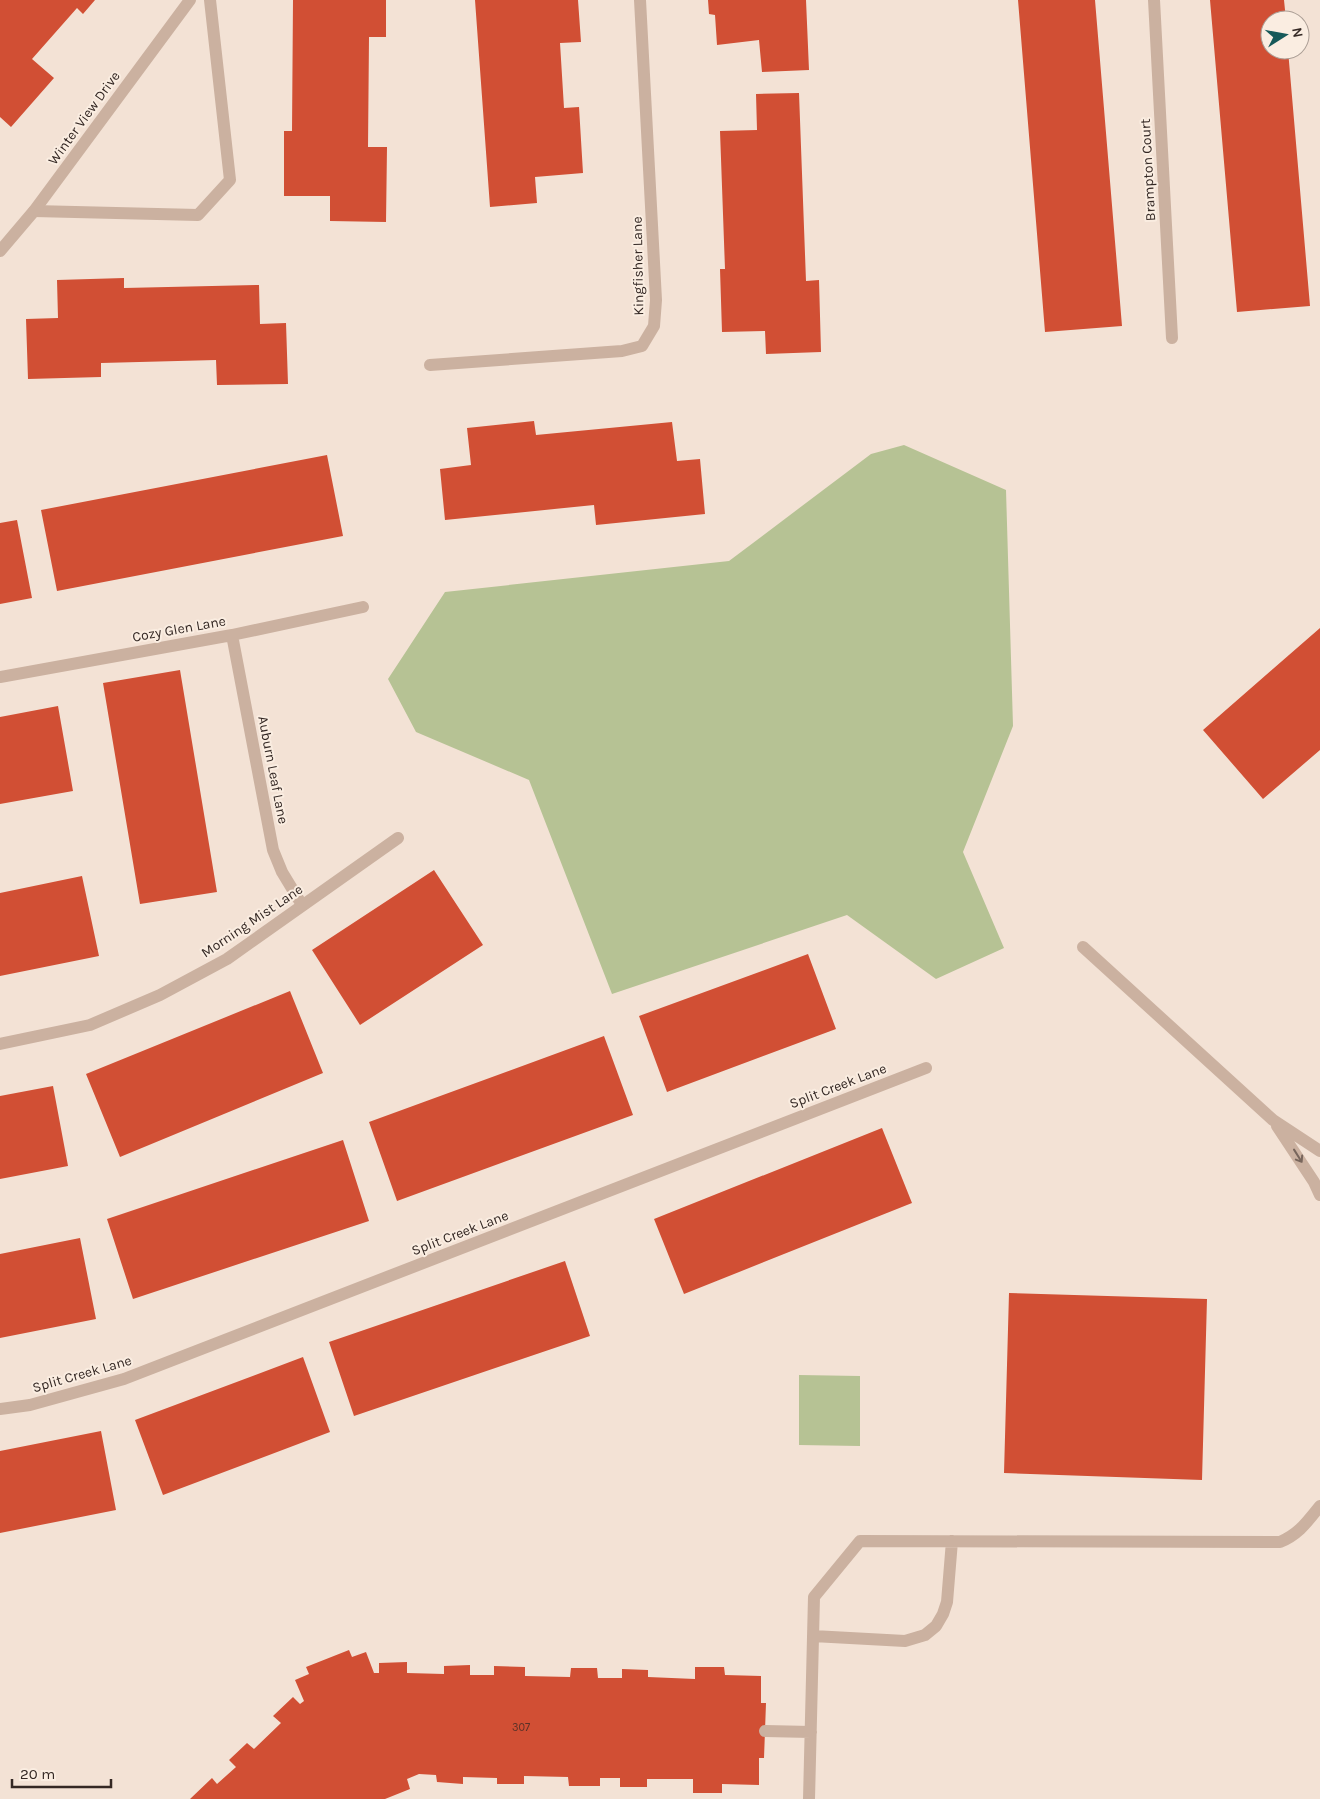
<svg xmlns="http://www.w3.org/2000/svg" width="1320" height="1799" viewBox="0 0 1320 1799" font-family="Karla,sans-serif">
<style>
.green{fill:#b6c294}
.building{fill:#d14f34}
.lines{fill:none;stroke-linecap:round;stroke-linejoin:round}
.lane{stroke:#cbb1a0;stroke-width:12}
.street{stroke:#cbb1a0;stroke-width:12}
.oneway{stroke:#78665c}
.labels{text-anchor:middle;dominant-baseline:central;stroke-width:4;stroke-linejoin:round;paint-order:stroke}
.number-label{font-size:11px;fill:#5b3228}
.street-label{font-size:14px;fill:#342824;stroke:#faede1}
</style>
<rect width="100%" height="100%" fill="#f3e2d5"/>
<path class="green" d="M 904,445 L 1006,490 L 1013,726 L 963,852 L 1004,948 L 936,979 L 847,915 L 612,994 L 529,780 L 416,732 L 388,679 L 445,592 L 729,561 L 871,454 Z
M 799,1375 L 860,1376 L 860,1446 L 799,1445 Z"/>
<path class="building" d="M 0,0 L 95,0 L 83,14 L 77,8 L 32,59 L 54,78 L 11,127 L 0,117 Z
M 293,0 L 386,0 L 386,37 L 369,37 L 368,147 L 387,147 L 386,222 L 330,221 L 330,196 L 284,196 L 284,131 L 292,131 Z
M 475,0 L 578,0 L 581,42 L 560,43 L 564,108 L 579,107 L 583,173 L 535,177 L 537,203 L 490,207 Z
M 708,0 L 806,0 L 809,70 L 762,72 L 759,40 L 717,45 L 715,15 L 709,14 Z
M 1018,0 L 1095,0 L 1122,326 L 1045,332 Z
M 1210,0 L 1284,0 L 1286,20 L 1270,20 L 1270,50 L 1288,50 L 1310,306 L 1237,312 Z
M 799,93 L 806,281 L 819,280 L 821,352 L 766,354 L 765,331 L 722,332 L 720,269 L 725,269 L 720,131 L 757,130 L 756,94 Z
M 124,278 L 124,288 L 259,285 L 260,324 L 286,323 L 288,384 L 217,385 L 216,360 L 101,363 L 101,377 L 28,379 L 26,319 L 58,318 L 57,280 Z
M 534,421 L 536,435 L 672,422 L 677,461 L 700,459 L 705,514 L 596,525 L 594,505 L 445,520 L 440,469 L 471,465 L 467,428 Z
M 327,455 L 343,536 L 57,591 L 41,510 Z
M 17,520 L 32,598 L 0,604 L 0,523 Z
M 1320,628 L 1320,750 L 1263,799 L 1203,730 Z
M 180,670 L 217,892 L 140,904 L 103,683 Z
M 58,706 L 73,791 L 0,804 L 0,717 Z
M 434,870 L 483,945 L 360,1025 L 312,950 Z
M 82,876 L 99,956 L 0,976 L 0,893 Z
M 808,954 L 836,1029 L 667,1092 L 639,1016 Z
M 290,991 L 323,1073 L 120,1157 L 86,1074 Z
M 604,1036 L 633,1115 L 397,1201 L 369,1122 Z
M 53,1086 L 68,1166 L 0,1179 L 0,1096 Z
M 882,1128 L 912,1203 L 684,1294 L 654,1219 Z
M 343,1140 L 369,1221 L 133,1299 L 107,1219 Z
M 80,1238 L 96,1319 L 0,1338 L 0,1254 Z
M 565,1261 L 590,1336 L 354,1416 L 329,1342 Z
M 1009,1293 L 1207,1299 L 1202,1480 L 1004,1473 Z
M 303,1357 L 330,1432 L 163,1495 L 135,1420 Z
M 101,1431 L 116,1510 L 0,1533 L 0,1451 Z
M 349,1650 L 352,1657 L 366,1652 L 374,1673 L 379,1673 L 379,1663 L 407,1662 L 407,1673 L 444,1674 L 444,1666 L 470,1665 L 470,1675 L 494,1675 L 494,1666 L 525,1667 L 525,1676 L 570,1677 L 571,1668 L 597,1668 L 598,1678 L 622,1678 L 622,1669 L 648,1670 L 648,1677 L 695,1679 L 695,1667 L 724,1667 L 725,1675 L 761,1676 L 761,1703 L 766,1703 L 764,1758 L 759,1758 L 759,1785 L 722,1784 L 722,1793 L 693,1793 L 693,1779 L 647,1779 L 647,1787 L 620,1787 L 620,1778 L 600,1778 L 600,1786 L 569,1786 L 568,1777 L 524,1776 L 524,1784 L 497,1784 L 497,1778 L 463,1777 L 463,1784 L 437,1782 L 436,1775 L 419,1774 L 407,1779 L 410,1789 L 385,1799 L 190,1799 L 212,1778 L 217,1784 L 236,1767 L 229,1760 L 247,1743 L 254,1749 L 281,1723 L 273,1716 L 293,1697 L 300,1704 L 304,1701 L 295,1680 L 309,1674 L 306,1667 Z"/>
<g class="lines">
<path class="lane" d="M 34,211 L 198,215 L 230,180 L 210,0
M 813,1636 L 905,1641 L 925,1635 L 936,1626 L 943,1614 L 947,1602 L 952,1541
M 765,1731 L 811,1732
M 809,1799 L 814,1597 L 860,1541 L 1280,1542 C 1299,1534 1307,1522 1320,1506"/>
<path class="street" d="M 1154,0 L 1172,338
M 0,251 L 34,211 L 190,0
M 430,365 L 622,351 L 642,346 L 654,326 L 656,300 L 640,0
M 232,635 L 273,850 L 282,872 L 302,905
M 0,677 L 232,635 L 363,607
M 1083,947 L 1273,1120 L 1320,1151
M 0,1044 L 90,1025 L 160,995 L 227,959 L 398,838
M 1277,1126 L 1314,1182 L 1320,1195
M 0,1409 L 30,1405 L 124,1379 L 926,1068"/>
</g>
<defs><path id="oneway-shaft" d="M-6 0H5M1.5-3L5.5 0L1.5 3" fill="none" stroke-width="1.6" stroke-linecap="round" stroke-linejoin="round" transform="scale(1.25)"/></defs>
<use class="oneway" href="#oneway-shaft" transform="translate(1298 1156) rotate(58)"/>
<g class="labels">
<g class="number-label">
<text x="521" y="1727">307</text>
</g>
<g class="street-label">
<text transform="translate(84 118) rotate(-54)">Winter View Drive</text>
<text transform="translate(1148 170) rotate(-93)">Brampton Court</text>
<text transform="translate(638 266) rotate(-91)">Kingfisher Lane</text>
<text transform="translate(179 629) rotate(-10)">Cozy Glen Lane</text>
<text transform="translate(273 770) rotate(79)">Auburn Leaf Lane</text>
<text transform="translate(252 921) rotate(-34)">Morning Mist Lane</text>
<text transform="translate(838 1086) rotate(-21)">Split Creek Lane</text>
<text transform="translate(460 1233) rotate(-21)">Split Creek Lane</text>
<text transform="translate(82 1374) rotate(-16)">Split Creek Lane</text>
</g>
</g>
<g transform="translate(1285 35) rotate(79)"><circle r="24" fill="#faede1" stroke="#ab9e95"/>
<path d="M0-4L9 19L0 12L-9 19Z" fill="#165959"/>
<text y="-8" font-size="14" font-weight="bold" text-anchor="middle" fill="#342824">N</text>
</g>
<path d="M12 1779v8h99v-8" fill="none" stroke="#342824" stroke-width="2.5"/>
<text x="20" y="1779" font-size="15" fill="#342824" stroke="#faede1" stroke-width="4" paint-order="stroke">20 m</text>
</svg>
